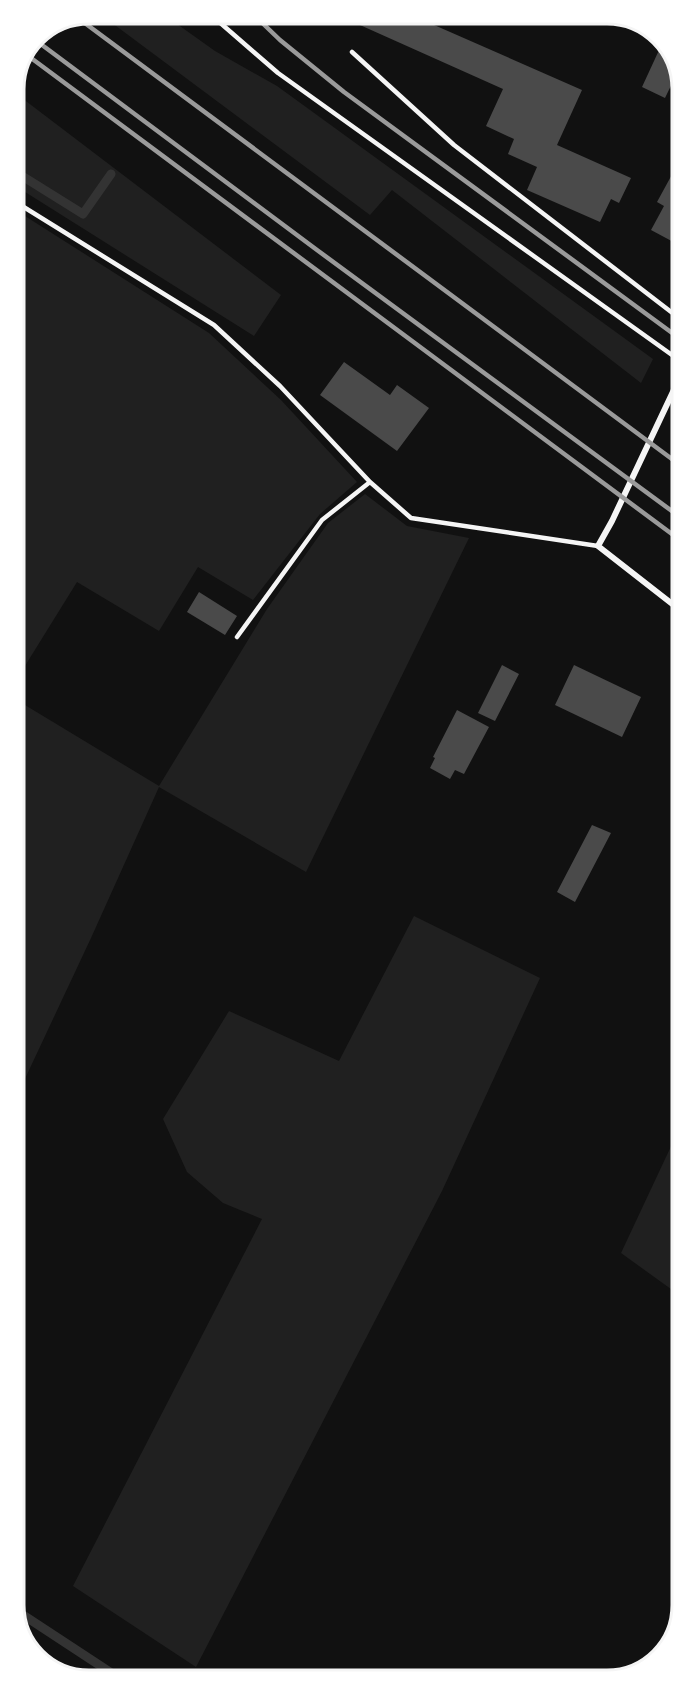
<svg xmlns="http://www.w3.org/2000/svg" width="696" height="1694" viewBox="0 0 696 1694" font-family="Arial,sans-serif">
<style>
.green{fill:#202020}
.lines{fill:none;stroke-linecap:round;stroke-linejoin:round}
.stream{stroke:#333;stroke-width:9}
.building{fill:#4a4a4a}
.service{stroke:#f5f5f5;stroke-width:4.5}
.minor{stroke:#f5f5f5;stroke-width:6}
.rail{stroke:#9a9a9a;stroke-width:4.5}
.rim{fill:none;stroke:#f5f5f5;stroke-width:3}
</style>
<rect width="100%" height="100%" fill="#111"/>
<path class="green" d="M 100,14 L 163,14 L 215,51 L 277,86 L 653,359 L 641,383 L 392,190 L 370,215 Z
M 14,92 L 281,295 L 254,336 L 14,185 Z
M 14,209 L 209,333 L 281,400 L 357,482 L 320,514 L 253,600 L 198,567 L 159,631 L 77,582 L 15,682 Z
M 365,494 L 407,526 L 469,538 L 306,872 L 159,787 L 91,938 L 23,1083 L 16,1093 L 15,699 L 159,786 L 267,609 L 328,523 Z
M 414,916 L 540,978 L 442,1191 L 196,1667 L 73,1586 L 262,1219 L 223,1203 L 187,1172 L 163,1119 L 229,1011 L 339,1061 Z
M 681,1125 L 682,1297 L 621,1253 Z"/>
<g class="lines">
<path class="stream" d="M 14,171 L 83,214 L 111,174
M 17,1611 L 122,1680"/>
</g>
<path class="building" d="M 354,14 L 409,14 L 582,90 L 557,145 L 631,178 L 619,203 L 611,199 L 600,222 L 527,190 L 537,167 L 508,154 L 514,139 L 486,126 L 503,89 L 351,21 Z
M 660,48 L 670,53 L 679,65 L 679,69 L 665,98 L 642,87 Z
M 675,169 L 679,171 L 679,245 L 651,230 L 664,206 L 657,202 Z
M 344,362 L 390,395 L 397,385 L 429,408 L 397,451 L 320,395 Z
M 199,592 L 237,616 L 225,635 L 187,612 Z
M 502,665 L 519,674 L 495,721 L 478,713 Z
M 574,665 L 641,697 L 622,737 L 555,705 Z
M 457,710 L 489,727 L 464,774 L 455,770 L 450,779 L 430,768 L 435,758 L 433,757 Z
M 592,825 L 611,833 L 575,902 L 557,892 Z"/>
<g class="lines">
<path class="service" d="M 210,14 L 278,73 L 679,360
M 352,52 L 454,145 L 679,318
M 14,201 L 214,325 L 280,386 L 370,482 L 411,518 L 598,546
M 237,637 L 322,520 L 370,482"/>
<path class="minor" d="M 679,379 L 612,521 L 598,546 L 680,610"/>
<path class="rail" d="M 253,14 L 280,40 L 344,92 L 679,338
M 78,18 L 680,465
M 34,39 L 317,250 L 680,517
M 27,55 L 680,540"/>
</g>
<path d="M0 0H696V1694H0ZM89 24H607A65 65 0 0 1 672 89V1605A65 65 0 0 1 607 1670H89A65 65 0 0 1 24 1605V89A65 65 0 0 1 89 24Z" fill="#fff" fill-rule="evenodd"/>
<path class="rim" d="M89 24H607A65 65 0 0 1 672 89V1605A65 65 0 0 1 607 1670H89A65 65 0 0 1 24 1605V89A65 65 0 0 1 89 24Z"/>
</svg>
